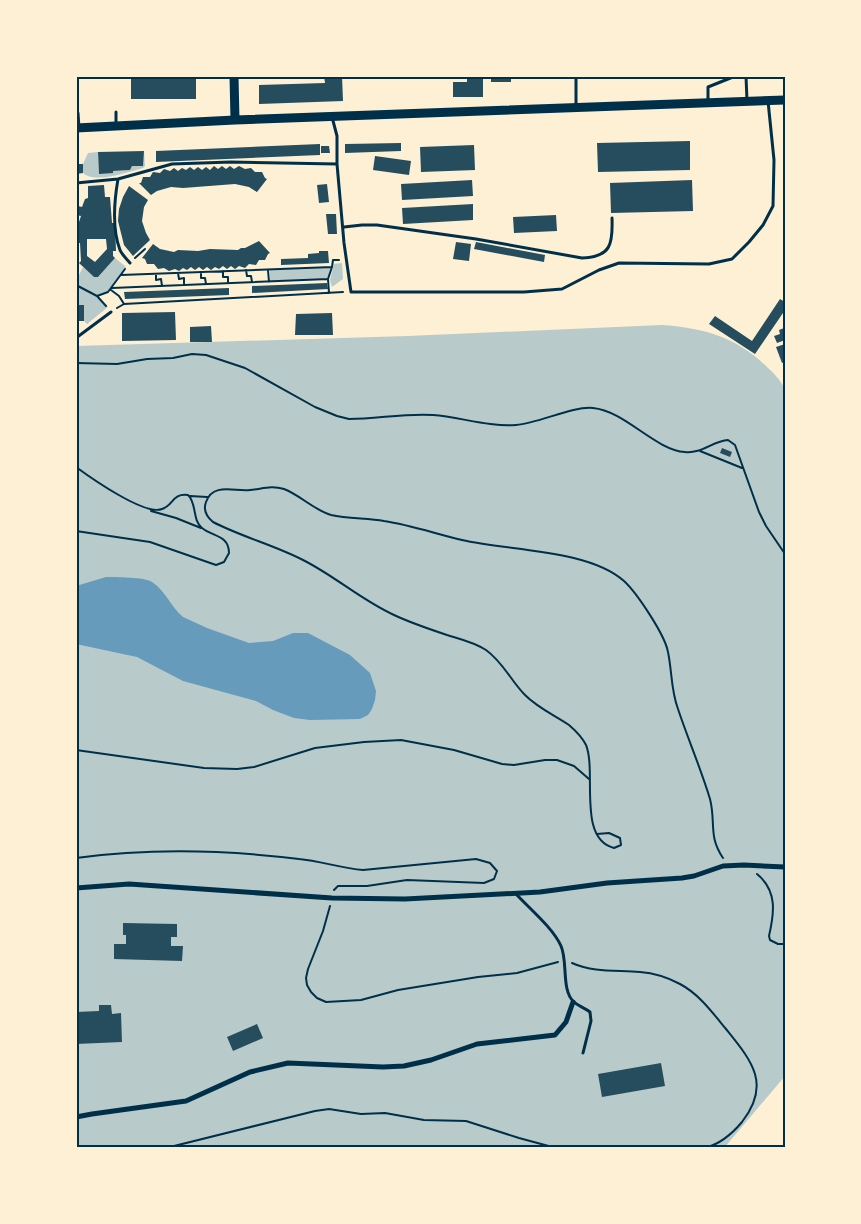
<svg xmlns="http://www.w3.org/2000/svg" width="861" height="1224" viewBox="0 0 861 1224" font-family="'Golos Text',sans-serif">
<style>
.green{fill:#b9caca}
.water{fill:#669bbc}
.building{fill:#264d5e;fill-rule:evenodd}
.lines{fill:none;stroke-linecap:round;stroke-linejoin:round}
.path{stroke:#003049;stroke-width:2}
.service{stroke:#003049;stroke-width:3}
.minor{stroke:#003049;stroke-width:5}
.tertiary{stroke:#003049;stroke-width:9}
.neatline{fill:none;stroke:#003049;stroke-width:2}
</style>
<rect width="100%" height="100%" fill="#fdf0d5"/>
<path class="green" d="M 144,151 L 145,166 L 143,168 C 128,172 95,184 83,173 L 83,164 L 88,153 L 98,152 L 99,173 L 113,173 L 113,171 L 130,170 L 132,166 L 142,166 Z
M 115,258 L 126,267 L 108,292 L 98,296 L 108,307 L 87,324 L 84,321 L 84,305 L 76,305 L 76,281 L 83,267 L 94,277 L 98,277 Z
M 342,263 L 343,279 L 332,287 L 330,280 L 334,264 Z
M 332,267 L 328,279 L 270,281 L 270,269 Z
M 662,325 C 704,328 737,337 768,368 C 775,374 780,380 785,389 L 785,1076 L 724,1148 L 76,1148 L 76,346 L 408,336 Z"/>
<path class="water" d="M 106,577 C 116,577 144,577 152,582 C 165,590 171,607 183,617 L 207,628 L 249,643 L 273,641 L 293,633 L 308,633 L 350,655 L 370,673 L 376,691 L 375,700 L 372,709 L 368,715 L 360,719 L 310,720 L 294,718 L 273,710 L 256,701 L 183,681 L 137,657 L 76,644 L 76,586 Z"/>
<path class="building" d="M 131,76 L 196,76 L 196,99 L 131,99 Z
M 324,76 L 342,76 L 343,101 L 259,104 L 259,85 L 325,83 Z
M 467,76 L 483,76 L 483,97 L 453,97 L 453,82 L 467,82 Z
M 491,76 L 511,76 L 511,82 L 491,82 Z
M 617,76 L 716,76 L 716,79 L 617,79 Z
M 690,141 L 690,170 L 598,172 L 597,143 Z
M 401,143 L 401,151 L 345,153 L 345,144 Z
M 320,144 L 320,155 L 156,162 L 156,151 Z
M 474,145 L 475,170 L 421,172 L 420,147 Z
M 321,146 L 329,146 L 330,153 L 321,153 Z
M 144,151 L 143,166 L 132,166 L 130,170 L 113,171 L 113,173 L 99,174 L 98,152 Z
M 375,156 L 411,161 L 409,175 L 373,170 Z
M 76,164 L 83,164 L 83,173 L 76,174 Z
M 214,166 L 218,169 L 222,166 L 226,169 L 230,166 L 234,169 L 239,166 L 245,169 L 251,168 L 255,172 L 262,172 L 265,178 L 267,179 L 257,192 L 249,187 L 235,184 L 183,188 L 171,187 L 157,191 L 151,195 L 139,183 L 141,183 L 143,177 L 150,177 L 153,172 L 160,173 L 164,169 L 170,171 L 174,168 L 178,171 L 182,168 L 186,170 L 190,167 L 194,170 L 198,167 L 202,170 L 206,167 L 210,170 Z
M 472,180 L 473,196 L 402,200 L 401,184 Z
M 692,180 L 693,211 L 611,213 L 610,183 Z
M 327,184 L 329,202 L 319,203 L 317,185 Z
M 104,185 L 105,197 L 110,197 L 112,223 L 115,223 L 116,251 L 113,251 L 113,256 L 115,258 L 98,277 L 94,277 L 79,263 L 81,261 L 80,243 L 76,243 L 76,222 L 79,222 L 81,216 L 76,215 L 76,213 L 78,206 L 82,207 L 85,199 L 88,198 L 88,186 ZM 87,239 L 106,239 L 107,249 L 95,262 L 87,256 Z
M 129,186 L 148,200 L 144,207 L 142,221 L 146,233 L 150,240 L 133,256 L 124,245 L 118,221 L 119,209 L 123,197 Z
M 473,204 L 473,220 L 403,224 L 402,208 Z
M 326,214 L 336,214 L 337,234 L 328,234 Z
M 556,215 L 557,231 L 514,233 L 513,217 Z
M 259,241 L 270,253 L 268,254 L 265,260 L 259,260 L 256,265 L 249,264 L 245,268 L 239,266 L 235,269 L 231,266 L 227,269 L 223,266 L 219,269 L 215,267 L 211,270 L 207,267 L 203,270 L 199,267 L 195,270 L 191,267 L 187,270 L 183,268 L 179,271 L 175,269 L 169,271 L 164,268 L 158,269 L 154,264 L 147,264 L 145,259 L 142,258 L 153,244 L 160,249 L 174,252 L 178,250 L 198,251 L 210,249 L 238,250 L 241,248 L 245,248 Z
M 456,242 L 471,244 L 469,261 L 453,259 Z
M 476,242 L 545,255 L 544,262 L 474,249 Z
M 319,251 L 328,251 L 329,263 L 281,265 L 281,259 L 308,258 L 308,254 L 319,253 Z
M 327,283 L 328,289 L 252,293 L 252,286 Z
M 229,288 L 229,295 L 125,299 L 124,292 Z
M 780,299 L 785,302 L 785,310 L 755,354 L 709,324 L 715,316 L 752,341 Z
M 76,305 L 84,305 L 84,321 L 76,321 Z
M 175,312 L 176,340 L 122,341 L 122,313 Z
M 332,313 L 333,335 L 295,335 L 296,314 Z
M 211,326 L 212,342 L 190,342 L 190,327 Z
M 784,328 L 785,340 L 777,343 L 774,336 L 780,334 L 779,330 Z
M 785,344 L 785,362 L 782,363 L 776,347 Z
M 722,448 L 732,452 L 730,457 L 720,453 Z
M 123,923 L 177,924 L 177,937 L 171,937 L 171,946 L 183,946 L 182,961 L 114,959 L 114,944 L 126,944 L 126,935 L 123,935 Z
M 99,1005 L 111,1005 L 112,1014 L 121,1013 L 122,1042 L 76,1044 L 76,1012 L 99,1011 Z
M 257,1024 L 263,1038 L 233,1051 L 227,1037 Z
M 661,1063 L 665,1086 L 602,1097 L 598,1074 Z"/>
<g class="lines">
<path class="path" d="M 135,258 L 145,249
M 332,267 L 333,260 L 339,260
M 246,270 L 247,276 L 251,276 L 252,282
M 268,270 L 269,282
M 223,271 L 223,277 L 228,277 L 228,283
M 201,272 L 201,278 L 205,278 L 206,284
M 178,273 L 179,279 L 184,278 L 184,285
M 156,274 L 156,280 L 161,279 L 162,286
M 328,279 L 329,293
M 76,285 L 97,296 L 106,306
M 112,288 L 328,279 L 332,267 L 121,275
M 111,290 L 119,296 L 124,304
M 97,296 L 108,292 L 125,269
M 117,308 L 124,304 L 343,292
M 76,363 L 117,364 L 147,359 L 173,358 L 192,354 L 206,355 L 245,368 L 315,407 L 337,416 L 349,419 C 377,419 405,413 433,415 C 460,417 488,427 516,425 C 540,423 572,406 593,408 C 625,411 655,450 685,452 C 701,454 713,441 728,440 L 735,445 L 759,512 L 766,526 L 785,554
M 700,451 L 742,468
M 76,467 C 91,478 145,516 162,509 C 174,505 172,493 188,495 C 197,503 192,520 202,528 C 213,537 229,535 229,553 L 224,562 L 216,565 L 150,542 L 76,531
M 190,496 L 207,497
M 151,511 L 176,518 L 201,528
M 76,750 L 204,768 L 237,769 L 254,767 L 315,748 L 364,742 L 401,740 L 454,750 L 502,764 L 514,765 L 545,760 L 557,760 L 574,766 L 589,779
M 597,834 L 609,833 L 620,838 L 621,845 L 614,848 C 577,839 597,772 586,745 C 582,737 576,731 569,725 C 554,715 538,708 525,695 C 511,681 503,662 486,650 C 474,642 460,639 447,635 C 429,629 411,623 394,615 C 361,600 335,576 303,560 C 274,545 242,537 213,522 C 207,517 203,510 206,502 C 213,482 235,492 250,490 C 262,489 271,485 284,489 C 300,495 314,510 331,515 C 348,519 367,518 384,521 C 411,525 436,534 462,540 C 508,551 588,549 624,581 C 637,593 665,635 668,652 C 672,671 671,691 678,709 C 688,739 701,769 710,799 C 716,822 708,836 723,858
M 76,858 C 149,848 226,850 299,859 C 320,861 341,868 363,870 L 476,859 L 490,863 L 497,871 L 494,879 L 484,883 L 407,880 L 367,886 L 338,886 L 334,890
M 757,874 C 778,891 774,914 769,936 L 770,940 L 778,944 L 785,944
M 330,906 L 323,931 L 308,969 L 306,978 L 307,985 L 311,992 L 317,998 L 326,1002 L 361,1000 L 398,990 L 478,977 L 517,973 L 558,962
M 572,963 C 594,973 617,970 640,972 C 653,973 667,977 680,984 C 699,994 712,1012 726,1029 C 751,1060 772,1084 742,1122 C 732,1134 720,1144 705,1148
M 166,1148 L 315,1111 L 329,1109 L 361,1114 L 385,1113 L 424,1120 L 466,1121 L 519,1138 L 556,1148"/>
<path class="service" d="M 746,76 L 747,101
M 576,79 L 576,105
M 708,103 L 708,87 L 733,77 L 732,76
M 116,112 L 116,124
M 78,113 L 79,128
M 332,117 L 337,136 L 337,164 L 344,243 L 351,292 L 524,292 L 562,289 L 599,270 L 619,263 L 709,264 L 732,259 L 749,242 L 763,225 L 773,206 L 774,160 L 768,101
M 118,179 C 114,202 112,229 120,250 C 122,255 127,259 130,263
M 76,183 L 118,179 L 172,164 L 231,162 L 337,164
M 344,227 L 362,225 L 377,225 L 476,239 L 582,258 C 611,257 613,244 612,218
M 76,338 L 111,312
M 516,894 C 530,909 553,928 561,946 C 568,961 561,991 574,1002 C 578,1006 585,1008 590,1012 L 591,1021 L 583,1053"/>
<path class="minor" d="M 76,888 L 129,884 L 332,898 L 405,899 L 540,892 L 607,883 L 682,878 L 694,876 L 723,866 L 744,865 L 785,867
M 76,1117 L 92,1114 L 186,1101 L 250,1072 L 288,1063 L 383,1067 L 404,1066 L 431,1060 L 477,1044 L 555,1035 L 566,1022 L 573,1002"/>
<path class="tertiary" d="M 234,76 L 235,120
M 76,128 L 235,120 L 785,100"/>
</g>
<rect width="861" height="1224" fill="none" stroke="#fdf0d5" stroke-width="155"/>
<rect x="78" y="78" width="706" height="1068" class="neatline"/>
</svg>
